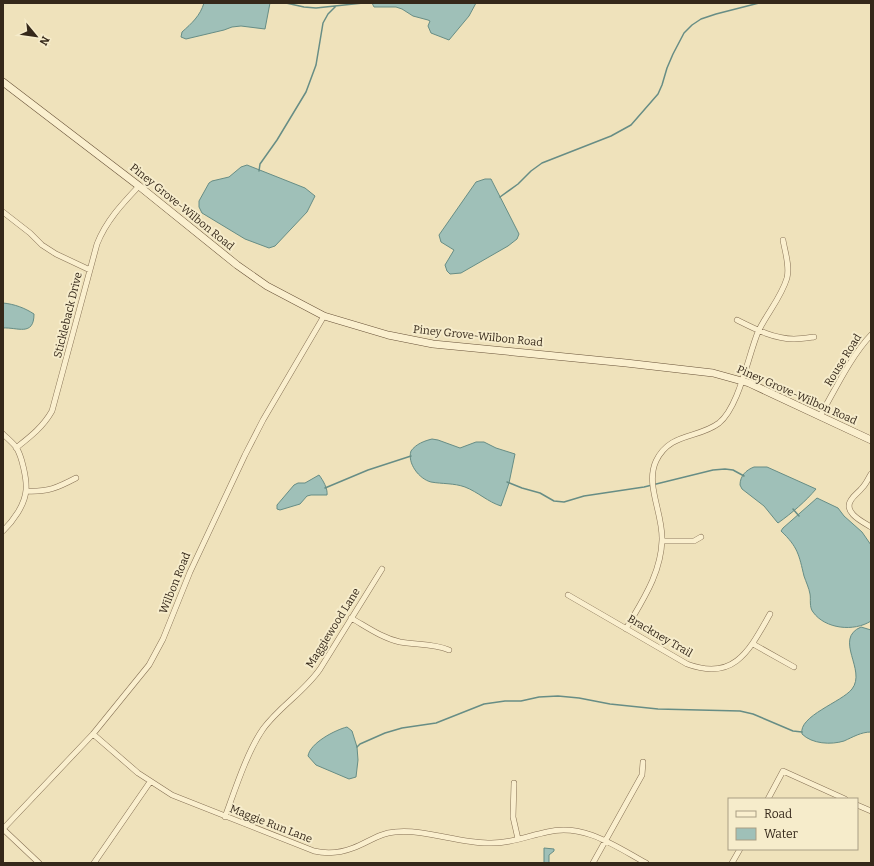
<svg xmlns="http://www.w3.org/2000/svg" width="874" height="866" viewBox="0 0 874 866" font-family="Bitter,serif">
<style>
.water{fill:#9fc0b8;stroke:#678d85}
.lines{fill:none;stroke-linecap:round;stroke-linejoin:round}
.stream{stroke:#678d85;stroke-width:1.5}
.street-casing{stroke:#867155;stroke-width:6}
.secondary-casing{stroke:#685238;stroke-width:8}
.street{stroke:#faefce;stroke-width:5}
.secondary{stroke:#faefce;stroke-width:7}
.labels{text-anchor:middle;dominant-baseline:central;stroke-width:4;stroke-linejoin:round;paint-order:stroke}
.street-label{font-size:11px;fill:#35281a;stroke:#f6eccb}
</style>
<rect width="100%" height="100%" fill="#efe2bb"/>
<path class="water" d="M 204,3 L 270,3 L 265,29 L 241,26 L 232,27 L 224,30 L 186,39 L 181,37 L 182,32 C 192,23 200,16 204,3 Z
M 372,3 L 476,3 L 469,16 L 449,40 L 431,33 L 428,26 L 430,21 L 428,20 L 413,16 L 402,9 L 396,7 L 374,7 Z
M 247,165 L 305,188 L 315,196 L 307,212 L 275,246 L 269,248 L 245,239 L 202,213 L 199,207 L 199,201 L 209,183 L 212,181 L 229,177 L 241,167 Z
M 485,179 L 491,179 L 519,234 L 517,239 L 508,246 L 461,273 L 450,274 L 447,271 L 445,265 L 454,250 L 441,242 L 439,235 L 476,182 Z
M 3,303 C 14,304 25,308 34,314 C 34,337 17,327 3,328 Z
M 432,439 L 438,440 L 460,448 L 476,442 L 484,442 L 496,448 L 515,454 L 509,483 L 501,506 C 488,502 478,492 465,487 C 454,483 442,484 431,482 C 419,479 407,463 411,451 C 416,444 424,441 432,439 Z
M 754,467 L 767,467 L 816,489 C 806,501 792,513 778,523 L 777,522 L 764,506 L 742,489 L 740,485 C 740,476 746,470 754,467 Z
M 319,475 C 323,480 328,489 327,495 L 311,495 L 307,496 L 300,504 L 280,510 L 277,509 L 277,505 L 294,485 L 298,483 L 305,483 Z
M 817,498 L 838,508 L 844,516 L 862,532 L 871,545 L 871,621 C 854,632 825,629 813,612 C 809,607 811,599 810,594 C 809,588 806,582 804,576 C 799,555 798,547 781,531 L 783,528 Z
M 861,627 L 871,630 L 871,732 C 861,732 853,737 844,741 C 831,745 812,744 802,734 C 798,716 842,702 852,689 C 867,670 833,639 861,627 Z
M 347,727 L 352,731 L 357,747 L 358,760 L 356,777 L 349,779 L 316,765 L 308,756 C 310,743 335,730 347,727 Z
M 544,848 L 554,849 L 554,851 L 549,855 L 549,863 L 544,863 Z"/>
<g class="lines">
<path class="stream" d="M 286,3 L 304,7 L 316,8 L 363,3
M 259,171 L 260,164 L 277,140 L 306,92 L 316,65 L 323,23 L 328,14 L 336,6
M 500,197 L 518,184 L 531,171 L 542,163 L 611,136 L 631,125 L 658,94 L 662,85 L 667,68 L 673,54 L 684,33 L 692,25 L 701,19 L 716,14 L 759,3
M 507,482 L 522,488 L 540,493 L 554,501 L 564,502 L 584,496 L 644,487 L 713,470 L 725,469 L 733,470 L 744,476
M 325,488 L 368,470 L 411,456
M 793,509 L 799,516
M 357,747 L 360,744 L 385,733 L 402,728 L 436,723 L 484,704 L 505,701 L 521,701 L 539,697 L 558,696 L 579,698 L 610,704 L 658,709 L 740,711 L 753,714 L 793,731 L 802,732"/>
<defs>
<path id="street" d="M 3,212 L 30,233 L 42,245 L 56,254 L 90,270
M 737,320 C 755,329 774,339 794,339 C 801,339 807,338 814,337
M 820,416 C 835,390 851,356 871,335
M 3,434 C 7,438 13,443 16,447 C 22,456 27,480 26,490 C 25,505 13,521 3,531
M 16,448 C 30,437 43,427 52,411 L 97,244 C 106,221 122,204 139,186
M 871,474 C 868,479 866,484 862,488 C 859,492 854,495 851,500 C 843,512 861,521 871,527
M 26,491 C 48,492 57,488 76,478
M 662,541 L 694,541 L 701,537
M 568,595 L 687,664 C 735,682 750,649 770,614
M 351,618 C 367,627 382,638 400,642 C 416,645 433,643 449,650
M 626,629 C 642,601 661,574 662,540 C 663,513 645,485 656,461 C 670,432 698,439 719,423 C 739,407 748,356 758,332 C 767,313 781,298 787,278 C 790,266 785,252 783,240
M 753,644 L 794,667
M 93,734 L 138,773 L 172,795 L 314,851 C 327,854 340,853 353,848 C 367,843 379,833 395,832 C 426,829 457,843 488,843 C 508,844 528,836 547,832 C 584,823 615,846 646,863
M 514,783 L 513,817 L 518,839
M 768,799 L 783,771 L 845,799
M 857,805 L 871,811
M 225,817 C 235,790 247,752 263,729 C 279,707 304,692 320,669 L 382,569
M 3,829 L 93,734 L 149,665 L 163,639 L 190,572 L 245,455 L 263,420 L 324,316
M 3,829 L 39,863
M 94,863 L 150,782
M 593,863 L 642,775 L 643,762
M 732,863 L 740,849"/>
<path id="secondary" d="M 3,82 L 139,186 L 237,265 L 267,286 L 324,316 L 388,335 L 433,344 L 626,363 L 713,373 L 749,383 L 871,440"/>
</defs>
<use href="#street" class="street-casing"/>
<use href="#secondary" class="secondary-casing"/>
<use href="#street" class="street"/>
<use href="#secondary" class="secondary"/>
</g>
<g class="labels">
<g class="street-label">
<text transform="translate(182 207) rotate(39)">Piney Grove-Wilbon Road</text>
<text transform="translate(68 315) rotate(-76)">Stickleback Drive</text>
<text transform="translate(478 336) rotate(6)">Piney Grove-Wilbon Road</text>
<text transform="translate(843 360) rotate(-58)">Rouse Road</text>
<text transform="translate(797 395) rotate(24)">Piney Grove-Wilbon Road</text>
<text transform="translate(175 583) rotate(-68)">Wilbon Road</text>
<text transform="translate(333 628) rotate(-58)">Maggiewood Lane</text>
<text transform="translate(660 636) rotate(30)">Brackney Trail</text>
<text transform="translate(271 824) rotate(21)">Maggie Run Lane</text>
</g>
</g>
<rect width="874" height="866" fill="none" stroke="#35281a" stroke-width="8"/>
<rect x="728" y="798" width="130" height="52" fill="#f6eccb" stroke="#a99e84"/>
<rect x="736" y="811" width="20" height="6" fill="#faefce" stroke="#a99e84"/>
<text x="764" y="818" font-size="12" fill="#35281a">Road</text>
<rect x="736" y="828" width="20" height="12" fill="#9fc0b8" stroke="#a99e84"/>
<text x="764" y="838" font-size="12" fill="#35281a">Water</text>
<g transform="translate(36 36) rotate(119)" stroke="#f6eccb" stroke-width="3" paint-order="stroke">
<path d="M0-3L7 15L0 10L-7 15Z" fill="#35281a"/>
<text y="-6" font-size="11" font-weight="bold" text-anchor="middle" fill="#35281a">N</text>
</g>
</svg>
